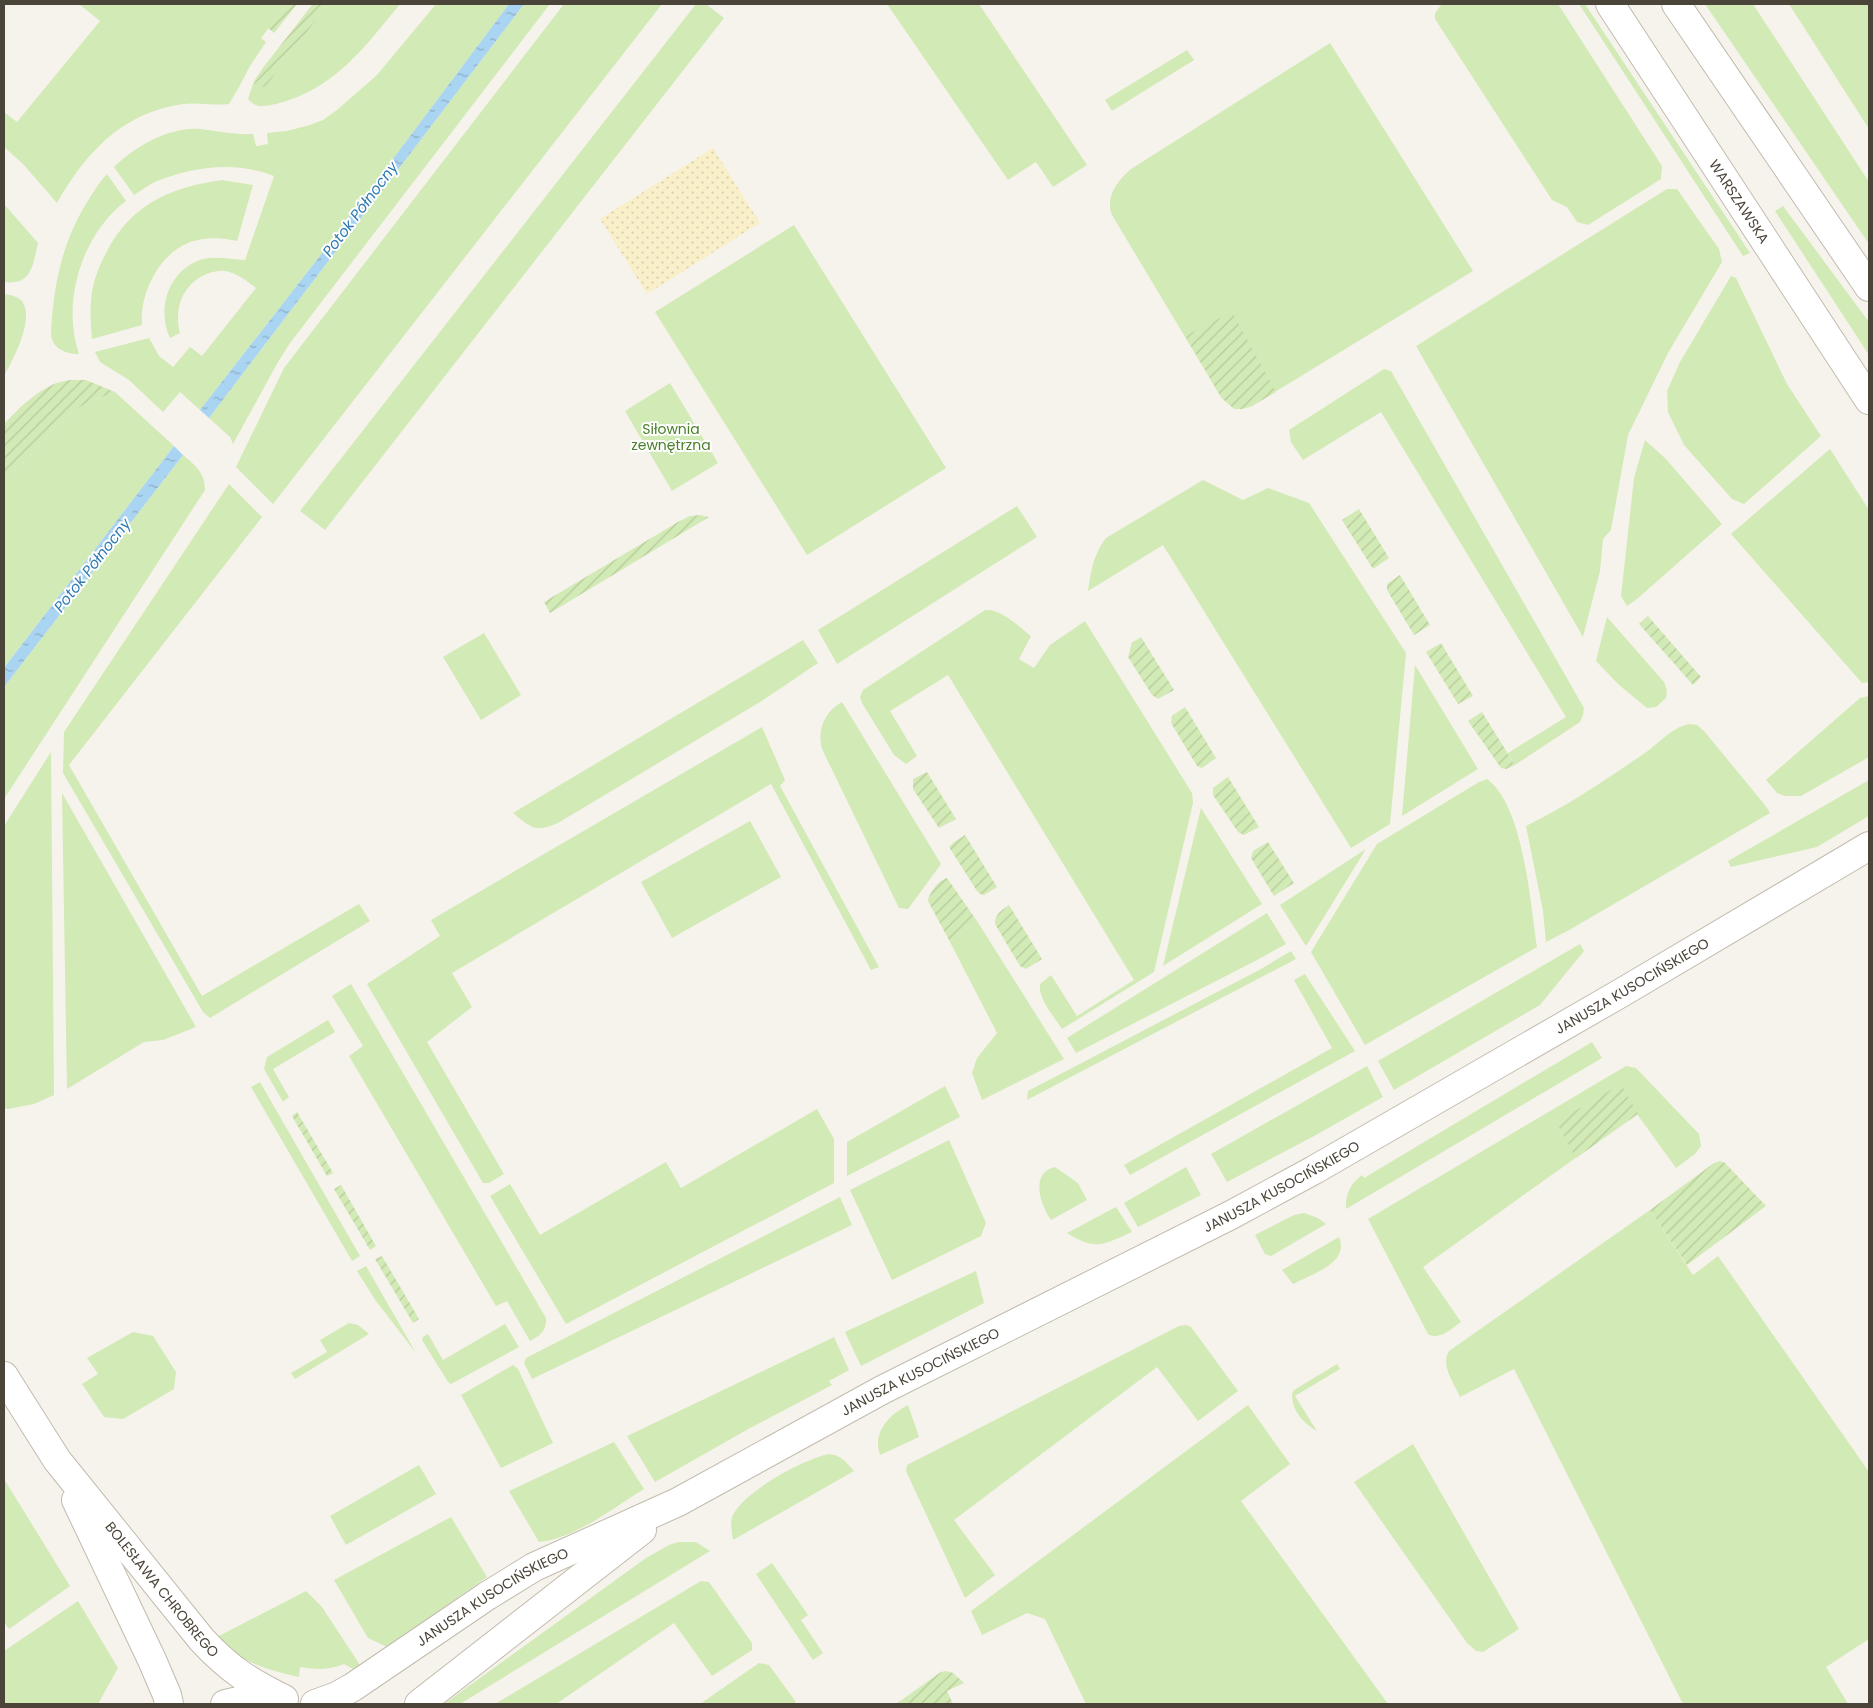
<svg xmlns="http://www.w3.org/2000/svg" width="1873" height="1708" viewBox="0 0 1873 1708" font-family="Poppins,sans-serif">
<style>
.green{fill:#d2eab5}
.sand{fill:url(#sand-dots)}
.garden{fill:url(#garden-furrows)}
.water{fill:url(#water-ripples)}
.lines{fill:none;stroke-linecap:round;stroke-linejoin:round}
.minor-casing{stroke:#c2bbae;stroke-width:30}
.minor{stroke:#fff;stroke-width:28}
.labels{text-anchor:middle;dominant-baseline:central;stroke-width:4;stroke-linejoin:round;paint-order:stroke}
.street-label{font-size:14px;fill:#4b4439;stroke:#fff}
.park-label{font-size:14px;fill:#4a7f2a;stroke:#fff}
.water-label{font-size:15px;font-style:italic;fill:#2e7ab2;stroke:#fff}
</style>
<defs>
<pattern id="sand-dots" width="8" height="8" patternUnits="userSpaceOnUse" patternTransform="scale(1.25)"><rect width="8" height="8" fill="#f9efc9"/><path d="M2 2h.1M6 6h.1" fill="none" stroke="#d7cead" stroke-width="1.8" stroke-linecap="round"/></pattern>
<pattern id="garden-furrows" width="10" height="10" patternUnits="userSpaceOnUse" patternTransform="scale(1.25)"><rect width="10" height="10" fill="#d2eab5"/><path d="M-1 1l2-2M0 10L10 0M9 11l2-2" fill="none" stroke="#b6ca9c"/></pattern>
<pattern id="water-ripples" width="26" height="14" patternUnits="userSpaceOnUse" patternTransform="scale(1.25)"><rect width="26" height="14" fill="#a9d4f2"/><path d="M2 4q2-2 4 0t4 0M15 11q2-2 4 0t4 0" fill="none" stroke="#8caec5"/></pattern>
</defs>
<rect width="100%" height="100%" fill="#f6f3ec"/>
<path class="green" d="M 79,4 L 287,4 L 261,38 L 266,42 L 250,66 L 239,87 L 229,104 C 214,106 198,102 183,104 C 122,113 86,152 57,203 L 23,164 L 4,147 L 4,112 L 17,122 L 100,21 Z
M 313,4 L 400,4 C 364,48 335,89 276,104 C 265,106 256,109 248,99 L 254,81 L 263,68 Z
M 436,4 L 509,4 L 330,243 L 200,410 L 180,392 L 163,412 L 129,380 L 100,362 L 95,352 L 149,338 L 159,356 L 173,367 L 190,347 L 202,356 L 256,288 C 247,281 237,273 225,271 C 217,270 209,273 202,276 C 181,288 174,310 180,333 L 170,338 C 156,308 169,269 203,259 C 216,256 231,259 245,260 L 274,176 C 236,161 195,166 157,181 C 149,184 141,191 134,195 L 114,167 C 136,146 169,127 200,129 C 218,131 235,135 253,134 L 256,146 L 268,144 L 267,133 L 287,131 L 310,125 L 323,120 L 337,110 L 377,75 Z
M 524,4 L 550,4 L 290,343 L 278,362 L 233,444 L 230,437 L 209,418 Z
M 564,4 L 662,4 L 273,504 L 236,467 L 284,368 Z
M 696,4 L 706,4 L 724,18 L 325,530 L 300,511 Z
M 887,4 L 979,4 L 1087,165 L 1053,187 L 1036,162 L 1008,180 Z
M 1442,4 L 1558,4 L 1662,166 L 1661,179 L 1588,225 L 1577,222 L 1567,207 L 1552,200 L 1435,19 L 1435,13 Z
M 1579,4 L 1585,4 L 1750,253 L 1743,256 Z
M 1705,4 L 1753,4 L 1869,182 L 1869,244 Z
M 1789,4 L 1869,4 L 1869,129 Z
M 1330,43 L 1473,271 L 1252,406 C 1238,411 1231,408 1221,397 L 1112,215 C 1105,197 1117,181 1131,169 Z
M 1187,50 L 1194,60 L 1112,111 L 1105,100 Z
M 107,174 L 126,201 C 82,234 61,302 79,354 C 66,354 53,349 51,335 C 53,286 62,241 89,199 C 95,190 100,181 107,174 Z
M 222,180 L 253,185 L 237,241 C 225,238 211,237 198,240 C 162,247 139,292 142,325 L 92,339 C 91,326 90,314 91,301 C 92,283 99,266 107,251 C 132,204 171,187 222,180 Z
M 1667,189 L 1677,189 L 1719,249 L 1722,262 L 1668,353 L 1628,435 L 1611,530 L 1603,539 L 1600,571 L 1583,637 L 1416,346 Z
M 4,204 L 38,243 C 33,264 32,286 4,282 Z
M 1783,206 L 1869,322 L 1869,355 L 1775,211 Z
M 794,225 L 946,468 L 807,555 L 655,312 Z
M 1731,276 L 1736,278 L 1787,384 L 1821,436 L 1744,504 L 1732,499 L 1684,445 L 1668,412 L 1667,391 L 1680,362 Z
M 4,294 C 10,295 17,296 22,301 C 35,319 13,360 4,376 Z
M 1384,369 L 1391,371 L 1584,708 L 1583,715 L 1580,722 L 1515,765 L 1508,753 L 1566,717 L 1381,412 L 1303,460 L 1291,442 L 1289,430 Z
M 670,383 L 718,463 L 672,491 L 625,411 Z
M 115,392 L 174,446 L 4,668 L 4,481 L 72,412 L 89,402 Z
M 1645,440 L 1666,459 L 1722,524 L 1637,599 L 1627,606 L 1621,596 L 1634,478 Z
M 1830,449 L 1869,510 L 1869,682 L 1862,683 L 1731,534 Z
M 183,455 C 196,466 205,473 205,490 L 4,799 L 4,687 Z
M 1203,480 L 1243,500 L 1268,488 L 1309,503 L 1406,653 L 1390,824 L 1351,848 L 1163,545 L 1088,591 C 1091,571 1093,555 1106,538 Z
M 229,484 L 262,517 L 69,765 L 202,996 L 359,904 L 370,921 L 210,1018 L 203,1012 L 63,773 L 64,732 Z
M 1017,506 L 1037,537 L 837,664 L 818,630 Z
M 985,610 C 1002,609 1018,626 1031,636 L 1019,659 L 1034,668 L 1050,645 L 1085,621 L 1192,793 L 1193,803 L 1154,972 L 1062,1029 C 1054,1016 1038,999 1040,984 L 1051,975 L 1077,1016 L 1134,980 L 948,675 L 890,711 L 917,756 L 906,764 L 894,755 L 862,703 L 860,697 L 863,690 Z
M 1607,617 L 1664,682 L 1667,690 L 1666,698 L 1656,707 L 1647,708 L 1619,685 L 1596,661 Z
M 484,633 L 521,695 L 481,720 L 443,657 Z
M 803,640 L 818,663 L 760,702 L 558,823 C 534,833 532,828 513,813 Z
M 1415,665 L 1478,769 L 1402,816 Z
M 1869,696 L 1869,757 L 1801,796 L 1785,796 L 1777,793 L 1766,780 L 1860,698 Z
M 842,702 L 941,864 L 908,909 L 899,908 L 822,749 C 817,730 824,712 842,702 Z
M 1690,724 L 1697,725 L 1704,731 L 1765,805 L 1770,813 L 1571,929 L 1546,942 L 1543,911 L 1526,826 C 1567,806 1604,781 1642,755 C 1658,745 1671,727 1690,724 Z
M 762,727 L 785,780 L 780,786 L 879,967 L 871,970 L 771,784 L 452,973 L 472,1007 L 427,1042 L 504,1174 L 489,1183 L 483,1183 L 367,984 L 440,936 L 431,920 Z
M 51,752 L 54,1095 L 34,1104 L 8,1109 L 4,1108 L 4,826 Z
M 1487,779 C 1524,806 1530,903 1537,947 L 1365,1045 L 1311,952 L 1377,844 L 1479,782 Z
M 1869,780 L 1869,816 L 1817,847 L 1731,867 L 1728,861 Z
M 62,793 L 196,1027 L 163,1040 L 144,1042 L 67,1089 Z
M 1201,808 L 1262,904 L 1163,966 Z
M 750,821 L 781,877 L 672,938 L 641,882 Z
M 1366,849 L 1306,946 L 1280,905 Z
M 1267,913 L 1286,944 L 1257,960 L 1076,1053 L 1067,1038 Z
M 977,921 L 1064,1059 L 982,1100 L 972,1073 L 977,1058 L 997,1033 L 950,942 Z
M 1580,944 L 1584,951 L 1540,1005 L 1394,1090 L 1378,1061 Z
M 1291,951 L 1296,959 L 1027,1100 L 1028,1091 L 1261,969 Z
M 1305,974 L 1355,1051 L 1130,1175 L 1124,1165 L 1332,1048 L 1294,980 Z
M 351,984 L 546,1318 C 547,1330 540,1336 530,1341 L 507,1301 L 496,1306 L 349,1056 L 363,1046 L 332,996 Z
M 328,1020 L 335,1032 L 273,1069 L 289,1097 L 283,1102 L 264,1069 L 267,1057 Z
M 1592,1042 L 1602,1058 L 1346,1209 C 1345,1195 1350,1184 1362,1175 L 1364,1178 Z
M 1367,1066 L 1383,1097 L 1316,1135 L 1227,1182 L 1211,1154 Z
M 1626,1066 L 1636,1068 L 1699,1134 L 1701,1146 L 1695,1154 L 1676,1168 L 1637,1114 L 1423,1267 L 1461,1322 C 1452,1328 1440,1341 1428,1334 L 1368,1219 Z
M 260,1082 L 360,1256 L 352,1261 L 251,1087 Z
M 945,1086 L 960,1117 L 847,1176 L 847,1142 Z
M 817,1109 L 834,1139 L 834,1183 L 566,1324 L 490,1196 L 510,1184 L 540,1235 L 666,1162 L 681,1188 Z
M 949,1140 L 986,1223 L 981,1236 L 892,1280 L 850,1190 Z
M 1055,1167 L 1078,1183 L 1087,1200 L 1051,1220 C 1041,1206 1029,1173 1055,1167 Z
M 1186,1167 L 1201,1195 L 1138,1227 L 1124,1203 Z
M 840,1197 L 852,1225 L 532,1379 L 524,1363 L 526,1358 Z
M 1116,1207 L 1132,1232 C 1103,1245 1096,1251 1067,1233 Z
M 1650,1210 L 1693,1275 L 1718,1256 L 1869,1472 L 1869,1639 L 1826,1667 L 1848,1704 L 1683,1704 L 1514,1369 L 1460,1397 C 1454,1383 1440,1365 1449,1351 Z
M 1304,1213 L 1318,1218 L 1326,1224 L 1271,1256 L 1265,1254 L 1255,1235 L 1294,1215 Z
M 1339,1237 C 1350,1263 1312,1274 1293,1284 L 1282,1270 Z
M 366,1266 L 416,1353 L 376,1301 L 357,1271 Z
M 976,1271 L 984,1303 L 861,1366 L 845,1332 Z
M 349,1323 L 358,1325 L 369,1334 L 295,1379 L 291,1373 L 327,1352 L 320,1340 Z
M 505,1324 L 519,1347 L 451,1384 L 448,1382 L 422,1340 L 423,1337 L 428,1334 L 443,1360 Z
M 1186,1325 L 1191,1327 L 1238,1391 L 1198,1421 L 1157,1367 L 954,1520 L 995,1575 L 965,1598 L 906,1471 L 907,1465 L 1179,1326 Z
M 133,1332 L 153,1336 L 176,1372 L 174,1389 L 123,1419 L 104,1417 L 82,1384 L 98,1374 L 87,1358 Z
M 834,1337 L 849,1370 L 829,1381 L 832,1385 L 750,1428 L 655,1482 L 627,1436 Z
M 1337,1364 L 1340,1369 L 1295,1396 L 1317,1431 C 1303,1423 1292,1411 1292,1394 L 1294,1390 Z
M 513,1365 L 518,1369 L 553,1443 L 501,1468 L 461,1395 Z
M 908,1405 L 919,1437 L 880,1455 C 872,1432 889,1415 908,1405 Z
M 1248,1405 L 1290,1464 L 1241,1501 L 1388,1704 L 1086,1704 L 1045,1619 L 1027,1613 L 982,1635 L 971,1611 Z
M 614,1442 L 644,1489 C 613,1508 576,1538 539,1542 L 509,1491 Z
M 1413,1444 L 1519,1629 L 1483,1652 L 1476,1651 L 1467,1643 L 1354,1482 Z
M 829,1454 C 841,1455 846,1462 854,1471 L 733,1540 C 732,1533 730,1524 732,1517 C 742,1492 804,1459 829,1454 Z
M 419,1465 L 436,1494 L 346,1545 L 330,1516 Z
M 4,1479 L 70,1586 L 9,1629 L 4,1622 Z
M 451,1517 L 487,1577 L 387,1647 L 368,1638 L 334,1580 Z
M 678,1542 L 696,1542 L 710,1551 L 460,1704 L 444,1704 L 646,1558 L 669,1545 Z
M 772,1563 L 808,1615 L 801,1620 L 823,1653 L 813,1660 L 756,1574 Z
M 701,1581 L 709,1582 L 752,1643 L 752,1650 L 712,1676 L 674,1623 L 556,1704 L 495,1704 Z
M 306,1591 L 322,1607 L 360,1665 L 353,1669 L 344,1664 C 329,1670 317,1670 300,1667 L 299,1677 C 263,1668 243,1664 217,1637 Z
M 78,1601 L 118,1668 L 98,1704 L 4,1704 L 4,1651 Z
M 759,1663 L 769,1665 L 796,1702 L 793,1704 L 700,1704 Z"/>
<path class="sand" d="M 713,148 L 760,223 L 647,294 L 600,219 Z"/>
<path class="garden" d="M 287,4 L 297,4 L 274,33 L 268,28 Z
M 313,4 L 328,4 L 266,86 L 251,90 L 263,68 Z
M 1232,312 L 1276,392 L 1252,406 L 1242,409 L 1234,409 L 1221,397 L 1185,336 Z
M 71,380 L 86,380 L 115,392 L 89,402 L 72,412 L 4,481 L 4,424 C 17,410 34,393 52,385 C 58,382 65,381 71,380 Z
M 1359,509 L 1389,558 L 1373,569 L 1342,520 Z
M 700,515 L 709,517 L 550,613 L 544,602 L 678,522 L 690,516 Z
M 1400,575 L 1430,625 L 1414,635 L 1387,590 L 1387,584 Z
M 1648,616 L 1701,677 L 1693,685 L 1639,624 Z
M 1141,637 L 1174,690 L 1158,699 L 1152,695 L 1128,657 L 1132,643 Z
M 1441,643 L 1473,696 L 1458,704 L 1426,652 Z
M 1185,707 L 1216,758 L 1202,768 L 1197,766 L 1171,723 L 1172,716 Z
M 1482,712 L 1515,765 L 1506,769 L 1501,768 L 1468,721 Z
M 927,772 L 956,819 L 939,828 L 913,789 L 913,779 Z
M 1228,777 L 1259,827 L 1244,835 L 1238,832 L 1213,795 L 1213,788 Z
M 965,835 L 997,887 L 984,895 L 980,894 L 977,891 L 949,847 L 954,842 Z
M 1268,842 L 1294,883 L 1274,896 L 1251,858 L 1253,851 Z
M 947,878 L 977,921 L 950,942 L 928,901 C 929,893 939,880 947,878 Z
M 1009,905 L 1042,959 L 1026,969 L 1020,966 L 995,924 C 995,914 1001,911 1009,905 Z
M 1621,1084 L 1638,1114 L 1576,1158 L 1556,1122 Z
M 297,1112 L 333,1173 L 327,1176 L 292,1116 Z
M 1720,1161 L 1725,1163 L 1766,1206 L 1687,1265 L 1650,1210 L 1714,1163 Z
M 341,1185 L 376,1246 L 370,1250 L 334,1189 Z
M 382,1256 L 419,1319 L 413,1323 L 375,1259 Z
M 946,1671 L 953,1673 L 964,1683 L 947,1691 L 953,1704 L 896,1704 L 941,1672 Z"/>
<path class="water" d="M 509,4 L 524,4 L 209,418 L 200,410 L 330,243 Z
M 174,446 L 183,455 L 4,687 L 4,668 Z"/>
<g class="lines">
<defs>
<g id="minor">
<path id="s1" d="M 1610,4 L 1869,400"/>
<path d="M 1676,4 L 1869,287"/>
<path id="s2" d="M 4,1376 L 57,1460 L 202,1640 C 229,1669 249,1682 284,1699"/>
<path d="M 76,1500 L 152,1660 L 167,1695 L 169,1704"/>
<path d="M 225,1704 L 246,1699 L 278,1698"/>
<path id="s3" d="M 315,1704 L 337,1696 L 353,1687 L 487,1596 L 534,1567 L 678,1502 L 882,1390 L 1231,1215 L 1314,1170 L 1621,993 L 1869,846"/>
<path d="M 419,1704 L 642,1530"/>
</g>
</defs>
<use href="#minor" class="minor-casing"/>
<use href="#minor" class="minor"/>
</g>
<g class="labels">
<g class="street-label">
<text stroke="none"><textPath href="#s1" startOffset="236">WARSZAWSKA</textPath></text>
<text stroke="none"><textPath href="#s3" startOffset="1502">JANUSZA KUSOCIŃSKIEGO</textPath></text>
<text stroke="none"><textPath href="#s3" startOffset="1098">JANUSZA KUSOCIŃSKIEGO</textPath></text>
<text stroke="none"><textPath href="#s3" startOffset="692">JANUSZA KUSOCIŃSKIEGO</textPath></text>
<text stroke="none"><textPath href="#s2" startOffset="266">BOLESŁAWA CHROBREGO</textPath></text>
<text stroke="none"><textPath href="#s3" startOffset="208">JANUSZA KUSOCIŃSKIEGO</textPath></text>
</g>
<g class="park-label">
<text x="671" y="429">Siłownia<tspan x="671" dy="16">zewnętrzna</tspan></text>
</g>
<g class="water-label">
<text transform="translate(360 209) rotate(-53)">Potok Północny</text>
<text transform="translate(92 565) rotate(-52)">Potok Północny</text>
</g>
</g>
<rect width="1873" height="1708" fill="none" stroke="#4b4439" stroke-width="10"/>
</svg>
